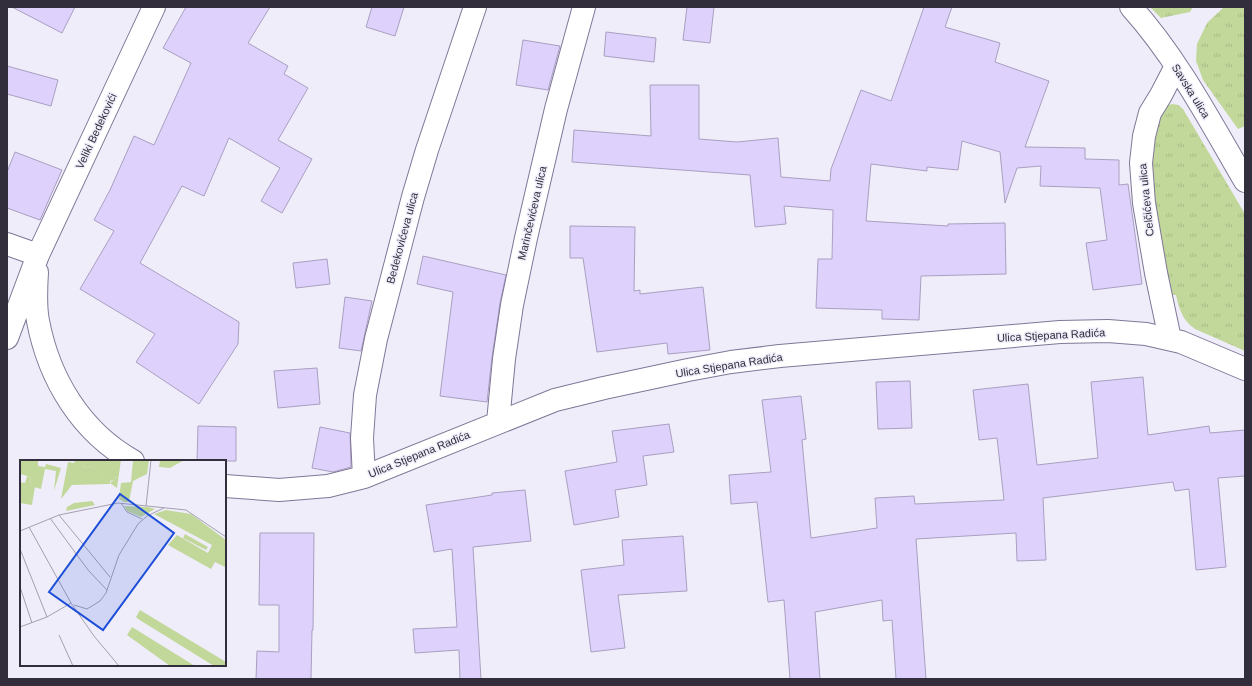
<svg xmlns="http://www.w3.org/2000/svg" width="1252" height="686" viewBox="0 0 1252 686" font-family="Arial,sans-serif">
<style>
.grass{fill:url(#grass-tufts)}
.building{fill:#ded2fc;stroke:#a99fc0}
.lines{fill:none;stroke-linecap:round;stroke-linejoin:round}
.minor-casing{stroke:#807797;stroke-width:24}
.minor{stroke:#fff;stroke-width:22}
.labels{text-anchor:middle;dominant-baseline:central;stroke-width:3;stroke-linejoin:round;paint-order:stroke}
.street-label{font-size:11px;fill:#322e3c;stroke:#f0edfb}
.inset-road{fill:none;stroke:#a4a1af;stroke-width:1}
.view{fill:#1d4ed8;fill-opacity:0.15;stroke:#1d4ed8;stroke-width:2}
.inset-edge{fill:none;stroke:#322e3c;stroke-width:2}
</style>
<defs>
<pattern id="grass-tufts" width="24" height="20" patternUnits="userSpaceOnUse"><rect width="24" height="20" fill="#c2d89a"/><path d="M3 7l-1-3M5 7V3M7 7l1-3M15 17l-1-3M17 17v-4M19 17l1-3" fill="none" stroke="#a7ba86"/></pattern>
</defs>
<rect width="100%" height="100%" fill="#f0edfb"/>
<path class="grass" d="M 1150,7 L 1193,7 L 1190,12 L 1161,18 Z
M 1224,7 L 1245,7 L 1245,126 L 1238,129 L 1203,80 L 1196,61 L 1197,44 L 1207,23 Z
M 1173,104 L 1178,105 L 1183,109 L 1245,214 L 1245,351 L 1195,329 C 1183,321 1179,309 1176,295 L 1169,295 L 1154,203 L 1150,162 L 1153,133 L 1161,114 L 1168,105 Z"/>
<path class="building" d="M 12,7 L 75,7 L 62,33 Z
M 186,7 L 270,7 L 248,43 L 288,66 L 284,74 L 308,88 L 278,140 L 312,159 L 282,213 L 261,201 L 280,168 L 229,138 L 204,196 L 182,186 L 140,263 L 239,322 L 238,344 L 199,404 L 136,362 L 155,334 L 80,289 L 114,231 L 94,220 L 110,190 L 134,136 L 154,145 L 191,63 L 163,48 Z
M 372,7 L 404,7 L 395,36 L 366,27 Z
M 687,7 L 714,7 L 710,43 L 683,40 Z
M 924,7 L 952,7 L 945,27 L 1000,43 L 995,62 L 1049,81 L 1025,147 L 1085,148 L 1085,159 L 1119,160 L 1119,185 L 1128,184 L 1142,284 L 1093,290 L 1086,243 L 1107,240 L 1100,188 L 1040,186 L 1041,166 L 1017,168 L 1005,203 L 1000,152 L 962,141 L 958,170 L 927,167 L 927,171 L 871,164 L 866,221 L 948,226 L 948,224 L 1005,223 L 1006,274 L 921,276 L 919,320 L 882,319 L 882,310 L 816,308 L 818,259 L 832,259 L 833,210 L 784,206 L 786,224 L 755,227 L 750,175 L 572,162 L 574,130 L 651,136 L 650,85 L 699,85 L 699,139 L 737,142 L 778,138 L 781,177 L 830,181 L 831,169 L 861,90 L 891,101 Z
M 606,32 L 656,38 L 654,62 L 604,56 Z
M 523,40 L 560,46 L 548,90 L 516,85 Z
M 7,66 L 58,80 L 51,106 L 7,94 Z
M 15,152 L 62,170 L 40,220 L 7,208 L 7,172 Z
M 570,226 L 635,227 L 634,291 L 640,290 L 640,294 L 703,287 L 710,350 L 668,354 L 667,343 L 597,352 L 583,258 L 570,258 Z
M 423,256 L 506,275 L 500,303 L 492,357 L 487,402 L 440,396 L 453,292 L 417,284 Z
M 327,259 L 330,284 L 296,288 L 293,263 Z
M 345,297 L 372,301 L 361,351 L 339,348 Z
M 317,368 L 320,404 L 278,408 L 274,371 Z
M 1143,377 L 1148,435 L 1209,426 L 1210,433 L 1245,430 L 1245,476 L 1218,478 L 1226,567 L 1196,570 L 1189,489 L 1175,491 L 1173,482 L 1043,498 L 1046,560 L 1017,561 L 1016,533 L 916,539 L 926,679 L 896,679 L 892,620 L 883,621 L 882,600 L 815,612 L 820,679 L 790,679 L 784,600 L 768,602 L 757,502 L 731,504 L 729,475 L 771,472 L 762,400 L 801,396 L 806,439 L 802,440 L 811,538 L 877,528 L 875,498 L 914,496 L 915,504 L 1004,500 L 997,438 L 979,440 L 973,390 L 1028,384 L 1037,465 L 1098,458 L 1091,382 Z
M 910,381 L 912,428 L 878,429 L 876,382 Z
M 669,424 L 674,452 L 643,456 L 647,485 L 615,490 L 619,517 L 574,525 L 565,471 L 617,462 L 612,431 Z
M 198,426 L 236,427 L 236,461 L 197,461 Z
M 320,427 L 350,433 L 351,467 L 333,472 L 312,468 Z
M 525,490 L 531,541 L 473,547 L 481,679 L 460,679 L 459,650 L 415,653 L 413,629 L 457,627 L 452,549 L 434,552 L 426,505 L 492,495 L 492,493 Z
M 260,533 L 314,533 L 313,630 L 312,630 L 311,679 L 256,679 L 257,651 L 279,652 L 279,605 L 259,605 Z
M 683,536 L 687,591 L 618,595 L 625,648 L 591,652 L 581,570 L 624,565 L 622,540 Z"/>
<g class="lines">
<defs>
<path id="minor" d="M 1131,7 C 1177,58 1210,121 1245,181
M 7,244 L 38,255
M 37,272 C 36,288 35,306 38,321 C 49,379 81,432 133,461
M 7,338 L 38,255 L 154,7
M 1170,339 L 1156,273 L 1144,203 L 1141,163 L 1144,136 L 1150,113 L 1161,95 L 1176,66
M 498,422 L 504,359 L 512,305 L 526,238 L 556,109 L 584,7
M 364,477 L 362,438 L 365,395 L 376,339 L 413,197 L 427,150 L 475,7
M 225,486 L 279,490 L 328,486 L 364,477 L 555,400 L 604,388 L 688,370 L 731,362 L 780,356 L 1060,332 L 1108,331 L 1146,334 L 1181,342 L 1245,369"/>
</defs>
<use href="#minor" class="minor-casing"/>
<use href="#minor" class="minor"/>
</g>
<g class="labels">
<g class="street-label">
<text transform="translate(1191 91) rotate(58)">Savska ulica</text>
<text transform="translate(96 131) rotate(-65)">Veliki Bedekovići</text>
<text transform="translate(1146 200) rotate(-96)">Celčićeva ulica</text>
<text transform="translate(532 213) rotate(-77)">Marinčevićeva ulica</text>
<text transform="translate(402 238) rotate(-75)">Bedekovićeva ulica</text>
<text transform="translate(1051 335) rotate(-3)">Ulica Stjepana Radića</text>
<text transform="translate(729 365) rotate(-9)">Ulica Stjepana Radića</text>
<text transform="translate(419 454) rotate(-22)">Ulica Stjepana Radića</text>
</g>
</g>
<g transform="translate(20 460)">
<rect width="206" height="206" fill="#f0edfb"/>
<path d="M 0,0 L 18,0 L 18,6 L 25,7 L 26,4 L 41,8 L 34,31 L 36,11 L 25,9 L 21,29 L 14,27 L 10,25 L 11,17 L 0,14 ZM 55,0 L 62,0 L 64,8 L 72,6 L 78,10 L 83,14 L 83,19 L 94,16 L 97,19 L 90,21 L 90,24 L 52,25 L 41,39 L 48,2 L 54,3 ZM 113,0 L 129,0 L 127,14 L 113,21 L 109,42 L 104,42 L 99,39 L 101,23 L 111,22 ZM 140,0 L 164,0 L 150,8 L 139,7 ZM 72,41 L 75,45 L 46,51 L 47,47 L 54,43 ZM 104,46 L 128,47 L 135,49 L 121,57 L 107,51 ZM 146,50 L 171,54 L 206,80 L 205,107 L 195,102 L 191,109 L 148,85 L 157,75 L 188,93 L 192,85 L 134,54 ZM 120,150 L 206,202 L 206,206 L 194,206 L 118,159 L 116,157 ZM 112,167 L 175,206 L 150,206 L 107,175 Z" fill="#c2d89a"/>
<path d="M 62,0 L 101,0 L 97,28 L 90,23 L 97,17 L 82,19 L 83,14 L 72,6 L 64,8 ZM 7,16 L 11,17 L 10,25 L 15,26 L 12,45 L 0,43 L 0,22 L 5,23 Z" fill="#c2d89a"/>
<path d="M 165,74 L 188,87 L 186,90 L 163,78 Z" fill="#c2d89a"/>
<path class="inset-road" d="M 101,43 L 107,52 L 122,59M 126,46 L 131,0M 39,55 L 90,117M 30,58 L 68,110 L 87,130M 9,67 L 51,143 L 74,176 L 99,206M 0,71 L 39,55 L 98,43 L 166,50 L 206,77M 0,89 L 27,157M 0,127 L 12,163M 54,145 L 67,149 L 80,141 L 86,133 L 99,95 L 118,64 L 127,56 L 144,48M 0,167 L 27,157 L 51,143M 39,175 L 53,206"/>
<path class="view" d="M 100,34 L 154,73 L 83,170 L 29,132 Z"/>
<rect width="206" height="206" class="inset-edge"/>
</g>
<rect width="1252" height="686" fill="none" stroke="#322e3c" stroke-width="16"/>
</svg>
